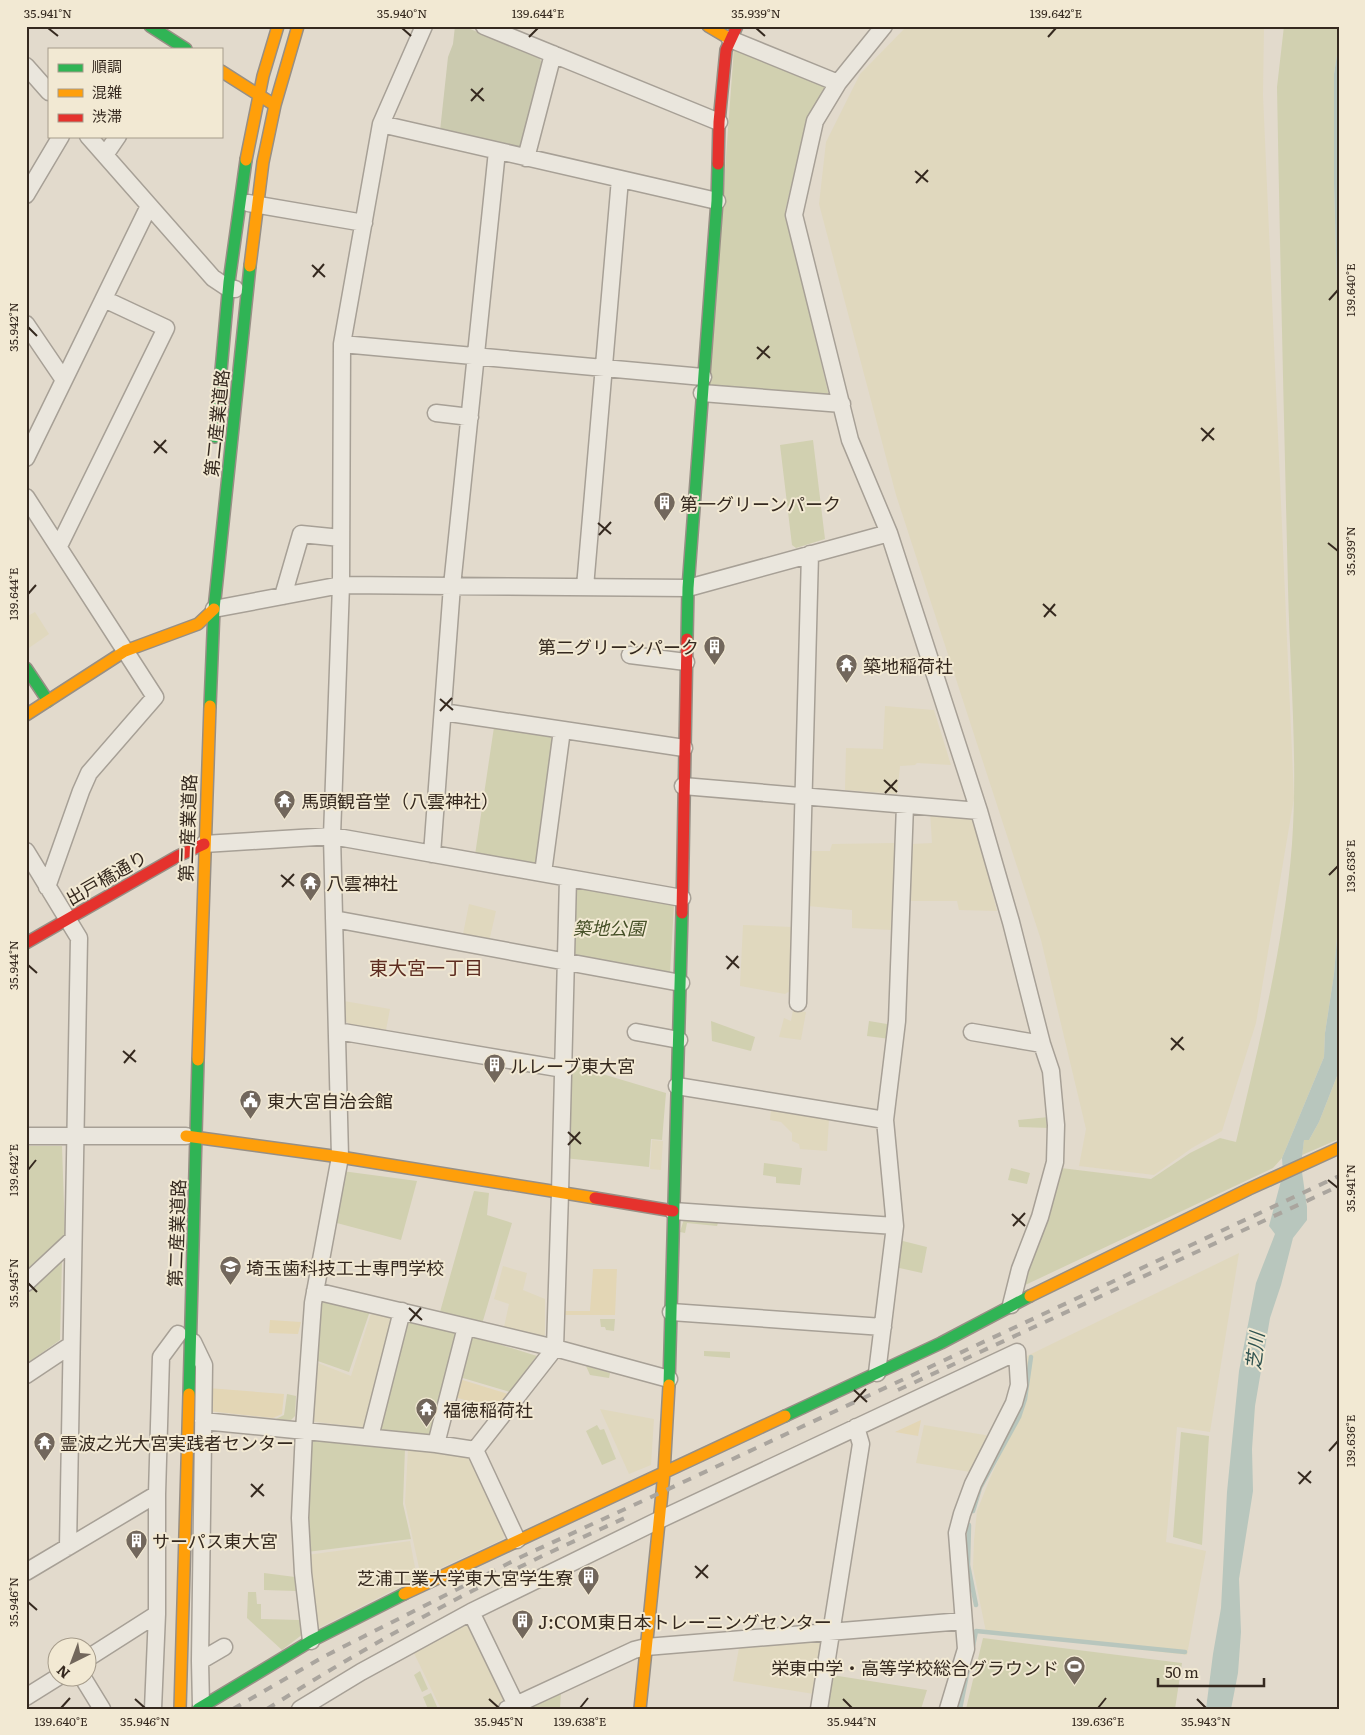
<svg xmlns="http://www.w3.org/2000/svg" width="1365" height="1735" viewBox="0 0 1365 1735" font-family="Literata,'Noto Sans JP',serif">
<style>
.farmland{fill:#e0d8be}
.green{fill:#d1d0b0}
.sand{fill:#e3d6b5}
.cemetery{fill:#cbcaaf}
.water{fill:#b8c6bd}
.lines{fill:none;stroke-linecap:round;stroke-linejoin:round}
.stream{stroke:#b8c6bd;stroke-width:4.5}
.street-casing{stroke:#a7a096;stroke-width:19}
.fast-casing{stroke:#978f85;stroke-width:14}
.slow-casing{stroke:#978f85;stroke-width:14}
.jam-casing{stroke:#978f85;stroke-width:14}
.street{stroke:#eae6dd;stroke-width:16}
.fast{stroke:#30b455;stroke-width:11}
.slow{stroke:#ff9f0a;stroke-width:11}
.jam{stroke:#e5322d;stroke-width:11}
.rail{stroke:#aaa59e;stroke-width:4;stroke-dasharray:9 9;stroke-linecap:butt}
.ticks{fill:none;stroke:#35291f;stroke-width:2}
.labels{text-anchor:middle;dominant-baseline:central;stroke-width:4;stroke-linejoin:round;paint-order:stroke}
.street-label{font-size:18px;fill:#35291f;stroke:#f2e9d3}
.poi-label{font-size:18px;fill:#35291f;stroke:#f2e9d3;text-anchor:start}
.park-label{font-size:18px;font-style:italic;fill:#465027;stroke:#f2e9d3}
.neighbourhood-label{font-size:19px;fill:#5e2d21;stroke:#f2e9d3}
.water-label{font-size:19px;font-style:italic;fill:#2f5350;stroke:#f2e9d3}
.neatline{fill:none;stroke:#35291f;stroke-width:2}
.ticks-label{font-size:12px;text-anchor:middle;fill:#35291f}
</style>
<rect width="100%" height="100%" fill="#e2dacc"/>
<path class="farmland" d="M 907,26 L 1264,26 L 1263,95 L 1294,798 L 1256,1023 L 1222,1131 L 1192,1148 L 1154,1175 L 1079,1166 L 1086,1129 L 1041,940 L 896,495 L 819,204 L 826,142 L 860,74 Z
M 35,612 L 49,634 L 26,650 L 26,617 Z
M 885,706 L 934,710 L 951,765 L 917,763 L 915,765 L 900,766 L 897,794 L 845,790 L 846,748 L 883,749 Z
M 930,812 L 971,816 L 974,821 L 997,911 L 959,910 L 957,901 L 911,901 L 912,844 L 932,843 Z
M 895,843 L 892,930 L 852,928 L 852,910 L 808,906 L 811,851 L 830,851 L 832,844 Z
M 469,904 L 496,911 L 489,942 L 463,934 Z
M 743,925 L 792,927 L 790,991 L 785,994 L 740,986 Z
M 344,1001 L 390,1009 L 386,1030 L 349,1024 L 343,1019 Z
M 793,1010 L 806,1012 L 801,1040 L 779,1037 L 784,1018 L 791,1021 Z
M 771,1110 L 829,1119 L 827,1151 L 800,1149 L 799,1144 L 792,1141 L 792,1133 L 781,1122 L 770,1120 Z
M 652,1140 L 663,1141 L 661,1170 L 650,1169 Z
M 1239,1253 L 1210,1432 L 1177,1427 L 1166,1542 L 1206,1551 L 1187,1655 L 986,1632 L 973,1568 L 974,1540 L 977,1511 L 991,1476 L 1027,1397 L 1027,1356 Z
M 503,1266 L 527,1273 L 523,1290 L 545,1299 L 545,1335 L 540,1337 L 504,1327 L 509,1304 L 494,1299 Z
M 372,1310 L 396,1317 L 366,1428 L 309,1421 L 313,1361 L 351,1376 Z
M 600,1409 L 654,1419 L 651,1465 L 629,1474 Z
M 924,1425 L 991,1436 L 970,1472 L 916,1463 Z
M 408,1449 L 470,1457 L 505,1532 L 503,1539 L 421,1577 L 405,1503 Z
M 410,1541 L 417,1578 L 319,1628 L 307,1555 Z
M 470,1622 L 504,1696 L 504,1704 L 494,1709 L 441,1709 L 412,1649 Z
M 819,1640 L 823,1644 L 814,1694 L 733,1681 L 739,1648 Z"/>
<path class="green" d="M 1284,26 L 1339,26 L 1339,42 L 1334,74 L 1334,184 L 1339,350 L 1339,913 L 1334,974 L 1325,1033 L 1324,1057 L 1282,1158 L 1273,1168 L 1021,1287 L 1061,1168 L 1151,1179 L 1190,1153 L 1220,1138 L 1236,1142 C 1259,1044 1284,945 1292,844 C 1298,759 1290,673 1288,588 C 1284,421 1280,254 1277,87 Z
M 734,48 L 826,88 L 807,121 L 785,211 L 829,396 L 709,387 Z
M 813,440 L 825,539 L 796,548 L 792,545 L 780,445 Z
M 494,727 L 556,736 L 536,863 L 475,855 Z
M 574,884 L 674,905 L 670,973 L 573,956 Z
M 711,1021 L 755,1037 L 751,1051 L 712,1041 Z
M 869,1021 L 887,1024 L 892,1029 L 890,1039 L 867,1036 Z
M 569,1064 L 666,1093 L 662,1140 L 651,1139 L 649,1167 L 564,1158 Z
M 1339,1071 L 1339,1139 L 1302,1155 L 1304,1140 L 1309,1140 L 1319,1122 Z
M 1049,1117 L 1050,1128 L 1019,1127 L 1018,1120 Z
M 26,1146 L 62,1146 L 65,1235 L 26,1272 Z
M 764,1163 L 802,1168 L 800,1185 L 776,1183 L 776,1177 L 763,1175 Z
M 1011,1168 L 1030,1173 L 1027,1184 L 1008,1180 Z
M 342,1171 L 417,1181 L 401,1240 L 333,1222 Z
M 474,1191 L 489,1193 L 487,1215 L 512,1223 L 482,1324 L 440,1312 Z
M 684,1219 L 719,1220 L 717,1226 L 687,1223 L 685,1233 L 680,1232 Z
M 899,1240 L 927,1247 L 922,1273 L 895,1267 Z
M 62,1259 L 60,1340 L 26,1364 L 26,1293 Z
M 319,1299 L 370,1311 L 349,1372 L 312,1359 Z
M 406,1319 L 458,1332 L 430,1437 L 375,1432 Z
M 600,1319 L 615,1319 L 614,1331 L 606,1330 L 605,1327 L 601,1327 Z
M 469,1335 L 537,1356 L 510,1392 L 456,1376 Z
M 704,1351 L 730,1352 L 730,1358 L 704,1356 Z
M 586,1366 L 610,1373 L 609,1378 L 590,1375 Z
M 287,1394 L 296,1396 L 295,1416 L 290,1421 L 276,1419 L 284,1415 Z
M 597,1425 L 600,1430 L 604,1429 L 616,1459 L 602,1465 L 586,1431 Z
M 1181,1432 L 1209,1436 L 1202,1545 L 1173,1537 Z
M 311,1437 L 405,1448 L 403,1504 L 411,1539 L 307,1552 L 305,1505 Z
M 264,1573 L 295,1577 L 296,1591 L 264,1590 Z
M 248,1592 L 256,1592 L 257,1604 L 261,1604 L 261,1619 L 300,1620 L 303,1634 L 282,1650 L 247,1618 Z
M 983,1638 L 1182,1663 L 1175,1709 L 966,1709 Z
M 420,1671 L 428,1689 L 422,1692 L 414,1675 Z
M 832,1675 L 927,1690 L 921,1709 L 826,1709 Z
M 561,1692 L 560,1709 L 521,1709 Z
M 431,1693 L 438,1709 L 428,1709 L 423,1697 Z"/>
<path class="sand" d="M 593,1269 L 617,1269 L 615,1315 L 561,1315 L 561,1311 L 590,1311 Z
M 270,1320 L 301,1322 L 298,1334 L 269,1333 Z
M 456,1378 L 508,1394 L 495,1409 L 451,1396 Z
M 208,1388 L 284,1394 L 282,1414 L 273,1418 L 208,1411 Z
M 921,1420 L 918,1436 L 895,1432 Z"/>
<path class="cemetery" d="M 455,26 L 463,26 L 539,57 L 542,63 L 521,146 L 515,149 L 440,131 L 448,57 L 453,44 Z"/>
<path class="water" d="M 1339,42 L 1339,350 L 1334,184 L 1334,74 Z
M 1339,914 L 1339,1071 L 1319,1122 L 1309,1140 L 1304,1140 L 1301,1165 L 1307,1207 L 1307,1220 L 1293,1238 L 1281,1285 L 1270,1318 L 1255,1406 L 1252,1449 L 1253,1491 L 1239,1579 L 1241,1632 L 1238,1673 L 1231,1709 L 1206,1709 L 1213,1654 L 1221,1608 L 1227,1492 L 1239,1371 L 1256,1283 L 1275,1234 L 1269,1226 L 1283,1173 L 1282,1158 L 1324,1057 L 1325,1033 L 1334,974 Z"/>
<g class="lines">
<path class="stream" d="M 973,1511 L 980,1488 L 1019,1417 L 1025,1399 L 1031,1357
M 969,1525 L 968,1565 L 976,1605
M 973,1646 L 976,1631 L 1185,1652
M 960,1709 L 968,1669"/>
<defs>
<path id="street" d="M 484,26 L 719,122
M 884,26 L 838,83 L 815,121 L 794,215 L 850,440 L 889,533 L 979,811 L 1011,922 L 1042,1044 L 1051,1071 L 1056,1125 L 1055,1162 L 1040,1217 L 1020,1269 L 1011,1305
M 730,39 L 838,83
M 26,66 L 49,92
M 381,124 L 717,201
M 88,136 L 213,278 L 228,288 L 235,289
M 105,155 L 118,136
M 526,158 L 553,54
M 26,195 L 61,136
M 248,203 L 364,223
M 26,324 L 64,380
M 342,344 L 703,377
M 702,393 L 842,404
M 436,413 L 470,417
M 26,458 L 149,206
M 26,497 L 155,697 L 89,773 L 81,791 L 47,887
M 59,546 L 166,328 L 104,299
M 585,587 L 620,179
M 283,596 L 301,534 L 341,538
M 214,609 L 341,585 L 688,588 L 889,533
M 630,655 L 686,662
M 443,712 L 684,748
M 683,786 L 979,811
M 204,844 L 332,836 L 682,898
M 26,851 L 79,938 L 68,1547
M 432,854 L 452,586 L 497,151
M 543,873 L 562,730
M 334,919 L 681,983
M 798,1003 L 810,554
M 337,1031 L 563,1069
M 636,1032 L 679,1040
M 972,1032 L 1042,1044
M 677,1086 L 885,1120
M 26,1136 L 186,1136
M 673,1211 L 895,1226
M 26,1283 L 73,1239
M 315,1291 L 555,1348 L 560,1193 L 568,878
M 671,1312 L 883,1327
M 193,1342 L 204,1365 L 200,1661 L 201,1706
M 877,1373 L 895,1226 L 885,1120 L 897,1021 L 905,805
M 26,1375 L 71,1345
M 203,1421 L 436,1444 L 475,1450 L 517,1540
M 370,1437 L 402,1311
M 436,1444 L 466,1327
M 475,1450 L 555,1348 L 669,1379
M 26,1572 L 157,1494
M 471,1612 L 516,1705
M 311,1641 L 303,1573 L 300,1518 L 304,1430 L 313,1303 L 340,1157 L 332,836 L 341,585 L 342,344 L 381,124 L 424,26
M 88,1658 L 157,1614
M 200,1661 L 224,1647
M 83,1678 L 102,1709
M 26,1697 L 58,1677
M 153,1709 L 157,1614 L 157,1494 L 161,1357 L 178,1334
M 300,1709 L 361,1672 L 471,1612 L 659,1520 L 1017,1352 L 1019,1385 L 1014,1403 L 973,1484 L 962,1514 L 957,1533 L 966,1649 L 948,1709
M 507,1709 L 634,1650 L 646,1647 L 963,1621
M 819,1709 L 861,1444 L 856,1427"/>
<path id="fast" d="M 150,26 L 186,49
M 215,437 L 229,282 L 246,160
M 687,639 L 688,588 L 717,201 L 718,164
M 26,668 L 48,701
M 210,706 L 214,609 L 250,266
M 669,1385 L 682,913
M 189,1394 L 198,1060
M 785,1416 L 941,1343 L 1030,1296
M 198,1709 L 311,1641 L 404,1594"/>
<path id="slow" d="M 708,26 L 730,39
M 221,71 L 273,104
M 246,160 L 263,76 L 278,26
M 250,266 L 263,162 L 275,105 L 298,26
M 26,715 L 125,651 L 198,624 L 214,609
M 198,1060 L 210,706
M 186,1136 L 340,1157 L 595,1198
M 1030,1296 L 1249,1189 L 1339,1148
M 404,1594 L 785,1416
M 180,1709 L 189,1394
M 640,1709 L 664,1473 L 669,1385"/>
<path id="jam" d="M 718,164 L 719,122 L 726,50 L 737,26
M 682,913 L 687,639
M 26,943 L 178,856 L 204,844
M 595,1198 L 673,1211"/>
</defs>
<use href="#street" class="street-casing"/>
<use href="#fast" class="fast-casing"/>
<use href="#slow" class="slow-casing"/>
<use href="#jam" class="jam-casing"/>
<use href="#street" class="street"/>
<use href="#fast" class="fast"/>
<use href="#slow" class="slow"/>
<use href="#jam" class="jam"/>
<path class="rail" d="M 898,1390 L 1339,1186
M 233,1709 L 325,1656 L 523,1556 L 662,1492 L 1339,1176
M 267,1709 C 351,1656 437,1607 526,1564 C 560,1547 595,1532 629,1516"/>
</g>
<path class="ticks" d="M 48,28 L 58,36M 402,28 L 411,36M 756,28 L 765,36M 529,37 L 538,28M 1048,37 L 1056,28M 471,89 L 484,101M 471,101 L 483,88M 915,171 L 928,182M 916,183 L 928,170M 312,265 L 325,277M 313,277 L 324,264M 1329,300 L 1338,290M 28,327 L 37,336M 757,347 L 770,358M 757,359 L 769,346M 1201,428 L 1214,440M 154,441 L 167,453M 1202,441 L 1214,428M 154,453 L 166,440M 598,523 L 611,534M 599,535 L 611,522M 1328,543 L 1338,551M 28,594 L 36,585M 1043,604 L 1056,616M 1044,617 L 1055,604M 440,699 L 453,710M 440,711 L 452,698M 884,780 L 897,792M 885,793 L 897,780M 281,875 L 294,886M 1329,875 L 1338,866M 282,887 L 294,874M 726,956 L 739,968M 28,965 L 37,973M 727,969 L 738,956M 1171,1038 L 1184,1050M 1171,1050 L 1183,1037M 123,1051 L 136,1062M 124,1063 L 135,1050M 568,1132 L 581,1144M 568,1145 L 580,1132M 28,1170 L 36,1160M 1328,1180 L 1338,1188M 1012,1214 L 1025,1226M 1013,1226 L 1025,1213M 28,1283 L 37,1292M 409,1308 L 422,1320M 410,1321 L 421,1308M 854,1390 L 867,1402M 854,1402 L 866,1389M 1329,1451 L 1338,1441M 1298,1472 L 1311,1483M 251,1484 L 264,1496M 1299,1484 L 1311,1471M 251,1497 L 263,1484M 695,1566 L 708,1578M 696,1578 L 708,1565M 28,1602 L 37,1610M 135,1699 L 145,1708M 489,1699 L 499,1708M 843,1699 L 852,1708M 1197,1699 L 1206,1708M 61,1708 L 70,1698M 580,1708 L 588,1698M 1098,1708 L 1106,1698"/>
<defs>
<symbol id="building-pin" viewBox="-11 -11 22 30"><path d="M0 17L-7.5 6A9.5 9.5 0 1 1 7.5 6Z" fill="#72675c" stroke="#f2e9d3"/><path d="M-4-6H4V6H1V3H-1V6H-4ZM-2.5-4.3h1.7v1.8h-1.7ZM.8-4.3h1.7v1.8H.8ZM-2.5-1h1.7V.8h-1.7ZM.8-1h1.7V.8H.8Z" fill="#fff"/></symbol>
<symbol id="temple-pin" viewBox="-11 -11 22 30"><path d="M0 17L-7.5 6A9.5 9.5 0 1 1 7.5 6Z" fill="#72675c" stroke="#f2e9d3"/><path d="M0-6L5-2H3V0L6.5 2.5H4V6H1.5V3h-3V6H-4V2.5H-6.5L-3 0V-2H-5Z" fill="#fff"/></symbol>
<symbol id="civic-pin" viewBox="-11 -11 22 30"><path d="M0 17L-7.5 6A9.5 9.5 0 1 1 7.5 6Z" fill="#72675c" stroke="#f2e9d3"/><path d="M-.6-6.5H3V-4.5H.6V-3L4-1V1h2V6H-6V1h2V-1L-.6-3ZM-1.2 2.5V6h2.4V2.5Z" fill="#fff"/></symbol>
<symbol id="university-pin" viewBox="-11 -11 22 30"><path d="M0 17L-7.5 6A9.5 9.5 0 1 1 7.5 6Z" fill="#72675c" stroke="#f2e9d3"/><path d="M0-5L7-2L0 1L-7-2ZM-4 1L0 2.5L4 1V4Q0 6-4 4Z" fill="#fff"/></symbol>
<symbol id="stadium-pin" viewBox="-11 -11 22 30"><path d="M0 17L-7.5 6A9.5 9.5 0 1 1 7.5 6Z" fill="#72675c" stroke="#f2e9d3"/><path d="M0-5a6.5 5 0 1 0 0 10a6.5 5 0 1 0 0-10ZM-3.5-1.8h7v3.6h-7Z" fill="#fff"/></symbol>
</defs>
<g fill-rule="evenodd">
<use href="#building-pin" x="652" y="490" width="25" height="34"/>
<use href="#building-pin" x="702" y="634" width="25" height="34"/>
<use href="#temple-pin" x="834" y="652" width="25" height="34"/>
<use href="#temple-pin" x="272" y="788" width="25" height="34"/>
<use href="#temple-pin" x="298" y="870" width="25" height="34"/>
<use href="#building-pin" x="482" y="1052" width="25" height="34"/>
<use href="#civic-pin" x="238" y="1088" width="25" height="34"/>
<use href="#university-pin" x="218" y="1254" width="25" height="34"/>
<use href="#temple-pin" x="414" y="1396" width="25" height="34"/>
<use href="#temple-pin" x="32" y="1430" width="25" height="34"/>
<use href="#building-pin" x="124" y="1528" width="25" height="34"/>
<use href="#building-pin" x="576" y="1564" width="25" height="34"/>
<use href="#building-pin" x="510" y="1608" width="25" height="34"/>
<use href="#stadium-pin" x="1062" y="1654" width="25" height="34"/>
</g>
<g class="labels">
<g class="street-label">
<text transform="translate(216 423) rotate(-84)">第二産業道路</text>
<text transform="translate(187 828) rotate(-88)">第二産業道路</text>
<text transform="translate(106 877) rotate(-30)">出戸橋通り</text>
<text transform="translate(176 1233) rotate(-88)">第二産業道路</text>
</g>
<g class="poi-label">
<text x="680" y="503">第一グリーンパーク</text>
<text x="699" y="646" text-anchor="end">第二グリーンパーク</text>
<text x="863" y="665">築地稲荷社</text>
<text x="301" y="800">馬頭観音堂（八雲神社）</text>
<text x="326" y="882">八雲神社</text>
<text x="510" y="1065">ルレーブ東大宮</text>
<text x="267" y="1100">東大宮自治会館</text>
<text x="246" y="1267">埼玉歯科技工士専門学校</text>
<text x="443" y="1409">福徳稲荷社</text>
<text x="60" y="1442">霊波之光大宮実践者センター</text>
<text x="152" y="1540">サーパス東大宮</text>
<text x="573" y="1577" text-anchor="end">芝浦工業大学東大宮学生寮</text>
<text x="538" y="1621">J:COM東日本トレーニングセンター</text>
<text x="1059" y="1667" text-anchor="end">栄東中学・高等学校総合グラウンド</text>
</g>
<g class="park-label">
<text x="609" y="927">築地公園</text>
</g>
<g class="neighbourhood-label">
<text x="426" y="967">東大宮一丁目</text>
</g>
<g class="water-label">
<text transform="translate(1254 1351) rotate(-84)">芝川</text>
</g>
</g>
<rect width="1365" height="1735" fill="none" stroke="#f2e9d3" stroke-width="55"/>
<rect x="48" y="48" width="175" height="90" fill="#f2e9d3" stroke="#a69c8b"/>
<rect x="58" y="64" width="25" height="8" fill="#30b455" stroke="#a69c8b"/>
<text x="92" y="72" font-size="15" fill="#35291f">順調</text>
<rect x="58" y="89" width="25" height="8" fill="#ff9f0a" stroke="#a69c8b"/>
<text x="92" y="98" font-size="15" fill="#35291f">混雑</text>
<rect x="58" y="114" width="25" height="8" fill="#e5322d" stroke="#a69c8b"/>
<text x="92" y="122" font-size="15" fill="#35291f">渋滞</text>
<g transform="translate(72 1662) rotate(222)"><circle r="24" fill="#f2e9d3" stroke="#a69c8b"/>
<path d="M0-4L9 19L0 12L-9 19Z" fill="#72675c"/>
<text y="-8" font-size="14" font-weight="bold" text-anchor="middle" fill="#35291f">N</text>
</g>
<path d="M1158 1678v8h106v-8" fill="none" stroke="#35291f" stroke-width="2.5"/>
<text x="1165" y="1678" font-size="15" fill="#35291f" stroke="#f2e9d3" stroke-width="4" paint-order="stroke">50 m</text>
<rect x="28" y="28" width="1310" height="1680" class="neatline"/>
<g class="ticks-label">
<text x="48" y="18">35.941°N</text>
<text x="402" y="18">35.940°N</text>
<text x="538" y="18">139.644°E</text>
<text x="756" y="18">35.939°N</text>
<text x="1056" y="18">139.642°E</text>
<text transform="translate(1351 290) rotate(-90)" y="4">139.640°E</text>
<text transform="translate(14 327) rotate(-90)" y="4">35.942°N</text>
<text transform="translate(1351 551) rotate(-90)" y="4">35.939°N</text>
<text transform="translate(14 594) rotate(-90)" y="4">139.644°E</text>
<text transform="translate(1351 866) rotate(-90)" y="4">139.638°E</text>
<text transform="translate(14 965) rotate(-90)" y="4">35.944°N</text>
<text transform="translate(14 1170) rotate(-90)" y="4">139.642°E</text>
<text transform="translate(1351 1188) rotate(-90)" y="4">35.941°N</text>
<text transform="translate(14 1283) rotate(-90)" y="4">35.945°N</text>
<text transform="translate(1351 1441) rotate(-90)" y="4">139.636°E</text>
<text transform="translate(14 1602) rotate(-90)" y="4">35.946°N</text>
<text x="61" y="1726">139.640°E</text>
<text x="145" y="1726">35.946°N</text>
<text x="499" y="1726">35.945°N</text>
<text x="580" y="1726">139.638°E</text>
<text x="852" y="1726">35.944°N</text>
<text x="1098" y="1726">139.636°E</text>
<text x="1206" y="1726">35.943°N</text>
</g>
</svg>
